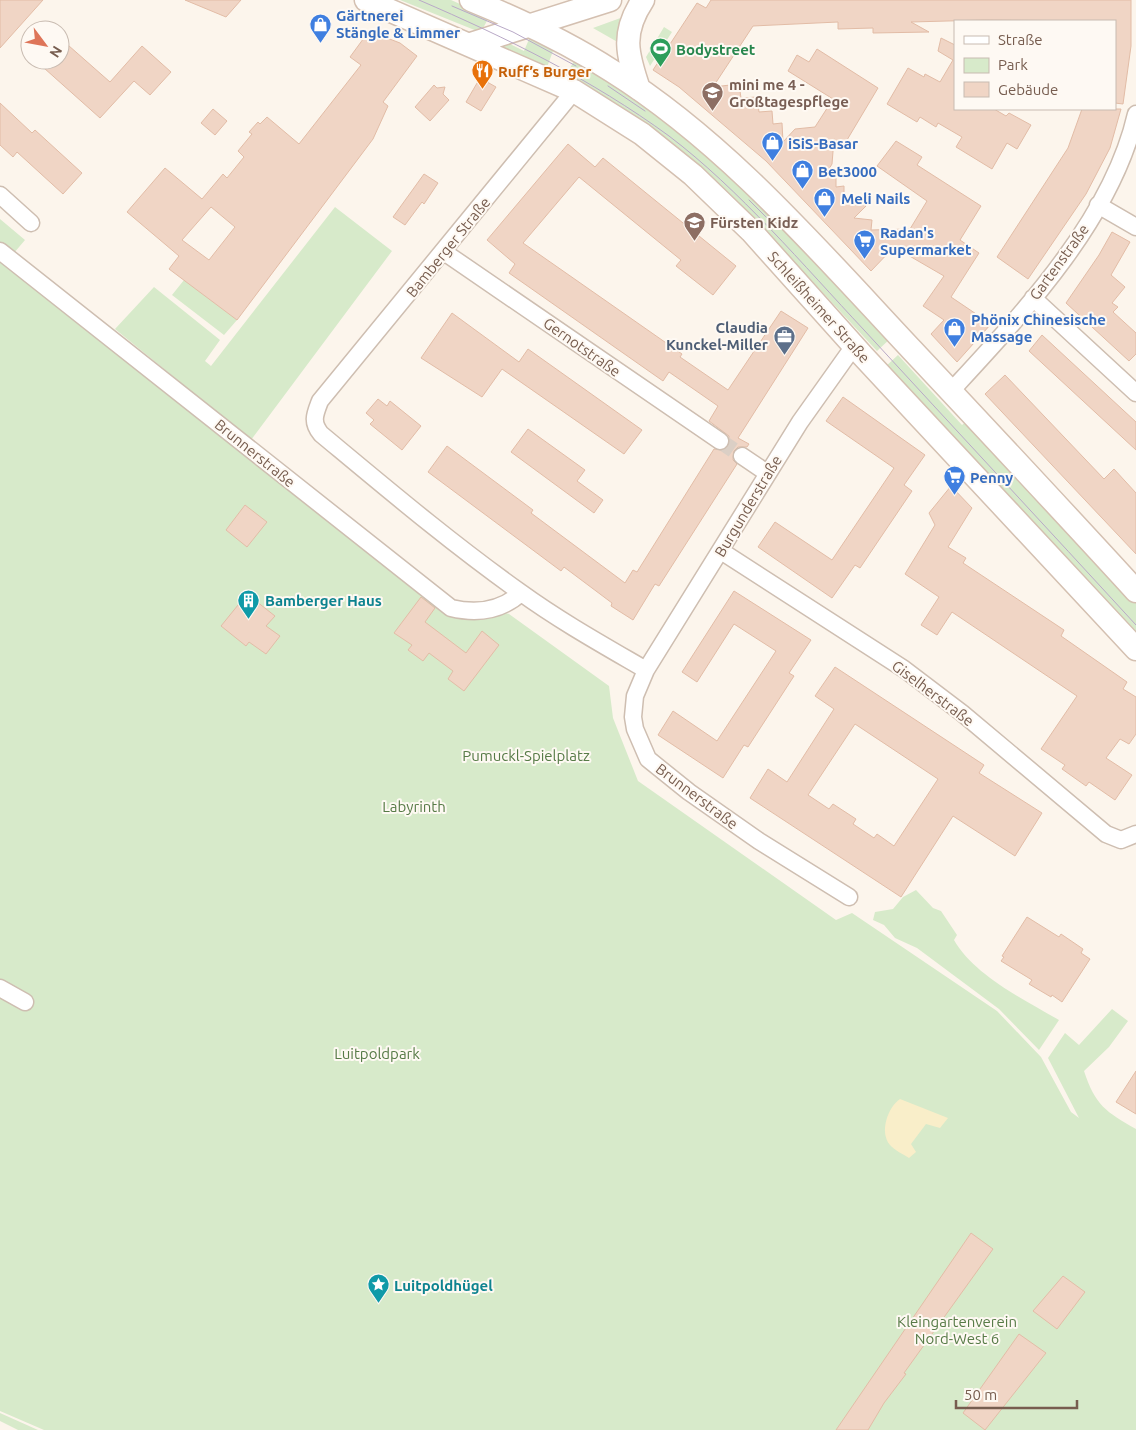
<svg xmlns="http://www.w3.org/2000/svg" width="1136" height="1430" viewBox="0 0 1136 1430" font-family="Ubuntu,sans-serif">
<style>
.green{fill:#d7eaca}
.sand{fill:#f9eec9}
.building{fill:#f0d5c5;stroke:#e2bca6;fill-rule:evenodd}
.lines{fill:none;stroke-linecap:round;stroke-linejoin:round}
.minor-tunnel{stroke:#dbcfc5;stroke-width:16;stroke-dasharray:16 8;stroke-linecap:butt}
.minor-casing{stroke:#cebeb1;stroke-width:19}
.secondary-casing{stroke:#d4c0b1;stroke-width:25}
.minor{stroke:#fff;stroke-width:16}
.secondary{stroke:#fff;stroke-width:22}
.tram{stroke:#b9a9c7;stroke-width:1}
.labels{text-anchor:middle;dominant-baseline:central;stroke-width:4;stroke-linejoin:round;paint-order:stroke}
.shop-label{font-size:15px;font-weight:bold;fill:#366cbe;stroke:#fef9f3;text-anchor:start}
.leisure-label{font-size:15px;font-weight:bold;fill:#27864d;stroke:#fef9f3;text-anchor:start}
.food-label{font-size:15px;font-weight:bold;fill:#c56008;stroke:#fef9f3;text-anchor:start}
.education-label{font-size:15px;font-weight:bold;fill:#785e54;stroke:#fef9f3;text-anchor:start}
.street-label{font-size:15px;fill:#775d4f;stroke:#fef9f3}
.service-label{font-size:15px;font-weight:bold;fill:#4e5e75;stroke:#fef9f3;text-anchor:end}
.culture-label{font-size:15px;font-weight:bold;fill:#0d838f;stroke:#fef9f3;text-anchor:start}
.park-label{font-size:15px;fill:#577b47;stroke:#fef9f3}
</style>
<rect width="100%" height="100%" fill="#fcf5ec"/>
<path class="green" d="M 400,0 L 451,0 L 505,24 L 488,19 L 482,30 L 477,31 Z
M 626,16 L 621,44 L 593,28 Z
M 664,27 L 672,32 L 650,66 L 646,57 Z
M 530,37 L 557,49 L 556,52 L 553,51 L 546,70 L 500,47 L 510,44 L 524,51 Z
M 575,59 L 652,110 L 730,174 L 891,338 L 877,351 L 812,281 L 807,284 L 564,79 Z
M 335,207 L 392,251 L 251,440 L 115,329 L 154,287 L 220,340 L 205,361 L 211,366 Z
M 0,219 L 25,240 L 8,260 L 451,608 L 493,609 L 509,614 L 609,686 L 613,718 L 638,781 L 836,920 L 852,913 L 997,1011 L 1041,1057 L 1071,1112 L 1079,1118 L 1048,1058 L 1065,1033 L 1079,1045 L 1112,1009 L 1128,1021 L 1109,1047 L 1084,1071 C 1095,1105 1106,1112 1136,1129 L 1136,1430 L 44,1430 L 0,1411 Z
M 184,280 L 237,320 L 224,335 L 172,295 Z
M 898,355 L 962,425 L 968,420 L 995,453 L 1136,603 L 1136,637 L 884,368 Z
M 916,890 L 933,908 L 941,911 L 957,935 L 954,940 C 974,975 1024,1000 1059,1020 L 1039,1050 L 999,1009 L 917,948 L 895,938 L 884,925 L 873,920 L 875,912 L 893,909 L 903,897 Z
M 0,1413 L 38,1430 L 18,1430 L 0,1421 Z"/>
<path class="sand" d="M 900,1099 L 948,1118 L 940,1128 L 926,1124 L 911,1144 L 916,1152 L 909,1158 C 903,1154 894,1150 890,1145 C 879,1132 888,1107 900,1099 Z"/>
<path class="building" d="M 0,0 L 43,0 L 0,48 Z
M 185,0 L 241,0 L 226,17 Z
M 711,0 L 1131,0 L 1131,46 L 1123,104 L 1115,103 L 1115,21 L 984,20 L 911,22 L 929,32 L 873,33 L 873,28 L 838,29 L 838,22 L 753,26 L 713,87 L 739,84 L 741,98 L 757,97 L 759,112 L 772,111 L 773,124 L 782,123 L 783,142 L 795,129 L 815,127 L 833,99 L 788,71 L 797,55 L 809,62 L 817,49 L 878,88 L 844,145 L 834,139 L 832,164 L 826,174 L 836,174 L 836,187 L 844,186 L 844,197 L 866,197 L 866,206 L 854,218 L 872,220 L 871,230 L 910,229 L 927,201 L 877,166 L 896,141 L 922,157 L 917,165 L 981,206 L 960,240 L 979,253 L 951,297 L 991,324 L 957,362 L 931,334 L 944,320 L 923,306 L 944,276 L 894,247 L 871,271 L 766,161 L 679,87 L 653,70 L 697,3 L 706,8 Z
M 369,31 L 400,43 L 417,56 L 383,102 L 388,106 L 373,139 L 237,320 L 169,269 L 179,256 L 127,212 L 165,168 L 202,199 L 223,174 L 227,178 L 244,157 L 238,151 L 252,134 L 249,132 L 258,122 L 260,124 L 267,117 L 299,144 L 361,65 L 350,57 ZM 211,207 L 235,227 L 209,260 L 182,240 Z
M 60,38 L 110,82 L 142,46 L 171,72 L 150,95 L 134,81 L 100,118 L 35,60 L 60,60 Z
M 941,38 L 955,45 L 955,109 L 994,109 L 1006,116 L 1009,113 L 1031,125 L 1017,149 L 1007,143 L 992,169 L 956,147 L 962,137 L 938,123 L 936,127 L 920,117 L 917,122 L 887,104 L 908,68 L 924,77 L 925,74 L 940,82 L 953,60 L 938,51 Z
M 480,78 L 496,87 L 481,111 L 466,102 Z
M 434,85 L 437,88 L 445,87 L 443,94 L 449,100 L 430,121 L 415,107 Z
M 0,103 L 32,133 L 35,130 L 82,173 L 63,194 L 17,152 L 13,157 L 0,145 Z
M 213,109 L 227,121 L 215,135 L 201,123 Z
M 1082,109 L 1121,109 L 1110,148 L 1086,194 L 1028,279 L 997,257 L 1068,148 Z
M 568,144 L 595,167 L 603,158 L 736,266 L 713,295 L 676,266 L 681,260 L 579,177 L 523,243 L 682,354 L 680,357 L 728,390 L 781,311 L 808,328 L 738,438 L 749,444 L 747,447 L 738,447 L 734,451 L 733,460 L 737,464 L 659,586 L 655,584 L 633,620 L 611,606 L 612,603 L 564,567 L 561,571 L 428,472 L 447,446 L 533,510 L 531,513 L 625,583 L 633,570 L 637,572 L 714,449 L 724,450 L 728,446 L 729,436 L 709,421 L 718,406 L 669,372 L 663,381 L 509,273 L 515,264 L 487,240 Z
M 424,174 L 438,183 L 424,204 L 422,202 L 405,225 L 393,217 Z
M 1112,232 L 1130,242 L 1111,275 L 1125,287 L 1112,303 L 1118,307 L 1113,312 L 1136,333 L 1136,354 L 1129,361 L 1066,303 L 1099,255 Z
M 452,313 L 519,362 L 528,349 L 642,430 L 624,454 L 502,369 L 482,397 L 421,358 Z
M 1042,335 L 1136,422 L 1136,450 L 1029,351 Z
M 1005,375 L 1104,479 L 1114,469 L 1136,493 L 1136,554 L 985,394 Z
M 843,397 L 925,455 L 904,485 L 912,491 L 860,568 L 855,565 L 832,598 L 758,547 L 775,522 L 832,560 L 894,468 L 826,421 Z
M 378,399 L 387,406 L 390,401 L 421,426 L 402,450 L 370,424 L 374,420 L 366,413 Z
M 528,429 L 585,470 L 577,481 L 603,500 L 594,513 L 511,452 Z
M 951,486 L 972,508 L 948,547 L 966,558 L 963,563 L 1064,630 L 1061,636 L 1127,682 L 1123,689 L 1136,697 L 1136,734 L 1129,744 L 1120,739 L 1106,758 L 1132,775 L 1115,800 L 1089,782 L 1086,786 L 1062,769 L 1065,765 L 1041,749 L 1077,696 L 952,612 L 937,635 L 921,625 L 939,597 L 905,574 L 935,525 L 929,513 Z
M 245,505 L 267,522 L 247,547 L 226,530 Z
M 734,591 L 811,640 L 789,673 L 794,676 L 748,747 L 744,745 L 723,778 L 658,735 L 673,711 L 717,741 L 776,651 L 734,624 L 697,682 L 682,672 Z
M 247,594 L 275,616 L 266,626 L 280,636 L 266,654 L 249,642 L 246,646 L 221,626 Z
M 421,597 L 435,608 L 425,622 L 466,653 L 482,631 L 499,645 L 464,691 L 448,679 L 453,671 L 429,653 L 423,661 L 408,650 L 412,645 L 394,633 Z
M 835,667 L 984,765 L 979,773 L 1042,813 L 1015,856 L 953,816 L 901,897 L 750,798 L 768,769 L 787,782 L 834,709 L 815,696 ZM 855,724 L 938,779 L 894,846 L 877,834 L 874,838 L 853,824 L 856,819 L 833,804 L 829,809 L 808,795 Z
M 1027,917 L 1059,937 L 1061,934 L 1083,949 L 1081,953 L 1090,959 L 1062,1002 L 1052,995 L 1051,997 L 1029,984 L 1032,980 L 1001,961 L 1004,957 L 1002,956 Z
M 1136,1071 L 1136,1114 L 1116,1102 Z
M 971,1233 L 993,1249 L 904,1373 L 906,1374 L 884,1403 L 868,1430 L 836,1430 Z
M 1063,1276 L 1085,1292 L 1057,1329 L 1033,1311 Z
M 1019,1334 L 1046,1353 L 985,1430 L 963,1413 Z"/>
<g class="lines">
<path class="minor-tunnel" d="M 720,441 L 742,456"/>
<defs>
<path id="minor" d="M 574,91 L 320,401 C 315,414 311,422 321,434 C 386,488 451,543 520,592 C 560,621 603,645 646,670 L 635,696 L 633,717 L 635,729 L 648,759 L 689,792 L 759,841 L 849,897
M 0,195 L 31,223
M 1098,205 L 1136,227
M 0,251 L 451,608 C 476,614 501,611 521,593
M 444,252 L 720,441
M 1033,298 L 1136,393
M 952,390 C 1023,313 1112,219 1136,114
M 742,456 L 767,473
M 721,551 L 904,669 L 962,713 L 1106,834 L 1121,840 L 1136,834
M 646,670 L 800,422 L 854,346
M 0,988 L 25,1002"/>
<path id="secondary" d="M 366,0 L 574,91 L 642,134 L 693,175 L 751,231 L 863,356 L 1136,649
M 471,0 C 520,20 567,42 612,71 C 727,143 819,251 912,350 C 987,430 1062,510 1136,591
M 471,44 L 610,0
M 639,89 C 627,54 621,33 643,0"/>
</defs>
<use href="#minor" class="minor-casing"/>
<use href="#secondary" class="secondary-casing"/>
<use href="#minor" class="minor"/>
<use href="#secondary" class="secondary"/>
<path class="tram" d="M 419,0 C 507,38 591,79 669,136 C 739,189 804,266 864,330 C 955,429 1046,527 1136,625
M 452,6 L 513,32 L 576,66
M 608,86 L 645,111
M 749,200 L 777,228"/>
</g>
<defs>
<symbol id="shop-pin" viewBox="-11 -11 22 30"><path d="M0 17L-7.5 6A9.5 9.5 0 1 1 7.5 6Z" fill="#3f7fe0" stroke="#fef9f3"/><path d="M-5-2.5h2.3a2.7 3.5 0 0 1 5.4 0H5L5.5 6h-11ZM-1.5-2.5h3a1.5 2.3 0 0 0-3 0Z" fill="#fff"/></symbol>
<symbol id="stadium-pin" viewBox="-11 -11 22 30"><path d="M0 17L-7.5 6A9.5 9.5 0 1 1 7.5 6Z" fill="#2e9e5b" stroke="#fef9f3"/><path d="M0-5a6.5 5 0 1 0 0 10a6.5 5 0 1 0 0-10ZM-3.5-1.8h7v3.6h-7Z" fill="#fff"/></symbol>
<symbol id="restaurant-pin" viewBox="-11 -11 22 30"><path d="M0 17L-7.5 6A9.5 9.5 0 1 1 7.5 6Z" fill="#e8710a" stroke="#fef9f3"/><path d="M-5-6h1v4h1v-4h1v4h1v-4h1v5L-1.5 .5V6h-2V.5L-5-1ZM5-6V6H3V1.5H1.5Q1.5-4 5-6Z" fill="#fff"/></symbol>
<symbol id="school-pin" viewBox="-11 -11 22 30"><path d="M0 17L-7.5 6A9.5 9.5 0 1 1 7.5 6Z" fill="#8d6e63" stroke="#fef9f3"/><path d="M0-5L7-2L0 1L-7-2ZM-4 1L0 2.5L4 1V4Q0 6-4 4Z" fill="#fff"/></symbol>
<symbol id="supermarket-pin" viewBox="-11 -11 22 30"><path d="M0 17L-7.5 6A9.5 9.5 0 1 1 7.5 6Z" fill="#3f7fe0" stroke="#fef9f3"/><path d="M-6-5.5h2.5l.6 2H6L4.5 2H-2.5L-4.4-4H-6ZM-1.5 3.2a1.3 1.3 0 1 0 .1 0ZM3 3.2a1.3 1.3 0 1 0 .1 0Z" fill="#fff"/></symbol>
<symbol id="office-pin" viewBox="-11 -11 22 30"><path d="M0 17L-7.5 6A9.5 9.5 0 1 1 7.5 6Z" fill="#5c6f8a" stroke="#fef9f3"/><path d="M-6-3h4V-5.5h4V-3h4V5H-6ZM-1-4.5V-3h2v-1.5ZM-6 0V1H6V0Z" fill="#fff"/></symbol>
<symbol id="building-pin" viewBox="-11 -11 22 30"><path d="M0 17L-7.5 6A9.5 9.5 0 1 1 7.5 6Z" fill="#0f9aa8" stroke="#fef9f3"/><path d="M-4-6H4V6H1V3H-1V6H-4ZM-2.5-4.3h1.7v1.8h-1.7ZM.8-4.3h1.7v1.8H.8ZM-2.5-1h1.7V.8h-1.7ZM.8-1h1.7V.8H.8Z" fill="#fff"/></symbol>
<symbol id="sight-pin" viewBox="-11 -11 22 30"><path d="M0 17L-7.5 6A9.5 9.5 0 1 1 7.5 6Z" fill="#0f9aa8" stroke="#fef9f3"/><path d="M0-6L1.8-2.2L6-1.7L2.9 1.2L3.7 5.4L0 3.3L-3.7 5.4L-2.9 1.2L-6-1.7L-1.8-2.2Z" fill="#fff"/></symbol>
</defs>
<g fill-rule="evenodd">
<use href="#shop-pin" x="308" y="12" width="25" height="34"/>
<use href="#stadium-pin" x="648" y="36" width="25" height="34"/>
<use href="#restaurant-pin" x="470" y="58" width="25" height="34"/>
<use href="#school-pin" x="700" y="80" width="25" height="34"/>
<use href="#shop-pin" x="760" y="130" width="25" height="34"/>
<use href="#shop-pin" x="790" y="158" width="25" height="34"/>
<use href="#shop-pin" x="812" y="186" width="25" height="34"/>
<use href="#school-pin" x="682" y="210" width="25" height="34"/>
<use href="#supermarket-pin" x="852" y="228" width="25" height="34"/>
<use href="#shop-pin" x="942" y="316" width="25" height="34"/>
<use href="#office-pin" x="772" y="324" width="25" height="34"/>
<use href="#supermarket-pin" x="942" y="464" width="25" height="34"/>
<use href="#building-pin" x="236" y="588" width="25" height="34"/>
<use href="#sight-pin" x="366" y="1272" width="25" height="34"/>
</g>
<g class="labels">
<g class="shop-label">
<text x="336" y="15">Gärtnerei<tspan x="336" dy="17">Stängle &amp; Limmer</tspan></text>
<text x="788" y="143">iSiS-Basar</text>
<text x="818" y="171">Bet3000</text>
<text x="841" y="198">Meli Nails</text>
<text x="880" y="232">Radan's<tspan x="880" dy="17">Supermarket</tspan></text>
<text x="971" y="319">Phönix Chinesische<tspan x="971" dy="17">Massage</tspan></text>
<text x="970" y="477">Penny</text>
</g>
<g class="leisure-label">
<text x="676" y="49">Bodystreet</text>
</g>
<g class="food-label">
<text x="498" y="71">Ruff’s Burger</text>
</g>
<g class="education-label">
<text x="729" y="84">mini me 4 -<tspan x="729" dy="17">Großtagespflege</tspan></text>
<text x="710" y="222">Fürsten Kidz</text>
</g>
<g class="street-label">
<text transform="translate(448 247) rotate(-51)">Bamberger Straße</text>
<text transform="translate(1059 262) rotate(-54)">Gartenstraße</text>
<text transform="translate(819 307) rotate(48)">Schleißheimer Straße</text>
<text transform="translate(582 347) rotate(35)">Gernotstraße</text>
<text transform="translate(255 453) rotate(39)">Brunnerstraße</text>
<text transform="translate(748 506) rotate(-59)">Burgunderstraße</text>
<text transform="translate(933 693) rotate(37)">Giselherstraße</text>
<text transform="translate(697 796) rotate(37)">Brunnerstraße</text>
</g>
<g class="service-label">
<text x="768" y="327">Claudia<tspan x="768" dy="17">Kunckel-Miller</tspan></text>
</g>
<g class="culture-label">
<text x="265" y="600">Bamberger Haus</text>
<text x="394" y="1285">Luitpoldhügel</text>
</g>
<g class="park-label">
<text x="526" y="755">Pumuckl-Spielplatz</text>
<text x="414" y="806">Labyrinth</text>
<text x="377" y="1053">Luitpoldpark</text>
<text x="957" y="1321">Kleingartenverein<tspan x="957" dy="17">Nord-West 6</tspan></text>
</g>
</g>
<rect x="954" y="20" width="162" height="90" fill="#fef9f3" stroke="#c8bbb1"/>
<rect x="964" y="36" width="25" height="8" fill="#ffffff" stroke="#c8bbb1"/>
<text x="998" y="45" font-size="15" fill="#775d4f">Straße</text>
<rect x="964" y="58" width="25" height="15" fill="#d7eaca" stroke="#c8bbb1"/>
<text x="998" y="70" font-size="15" fill="#775d4f">Park</text>
<rect x="964" y="82" width="25" height="15" fill="#f0d5c5" stroke="#c8bbb1"/>
<text x="998" y="95" font-size="15" fill="#775d4f">Gebäude</text>
<g transform="translate(45 45) rotate(122)"><circle r="24" fill="#fef9f3" stroke="#c8bbb1"/>
<path d="M0-4L9 19L0 12L-9 19Z" fill="#de7559"/>
<text y="-8" font-size="14" font-weight="bold" text-anchor="middle" fill="#775d4f">N</text>
</g>
<path d="M956 1400v8h121v-8" fill="none" stroke="#775d4f" stroke-width="2.5"/>
<text x="964" y="1400" font-size="15" fill="#775d4f" stroke="#fef9f3" stroke-width="4" paint-order="stroke">50 m</text>
</svg>
